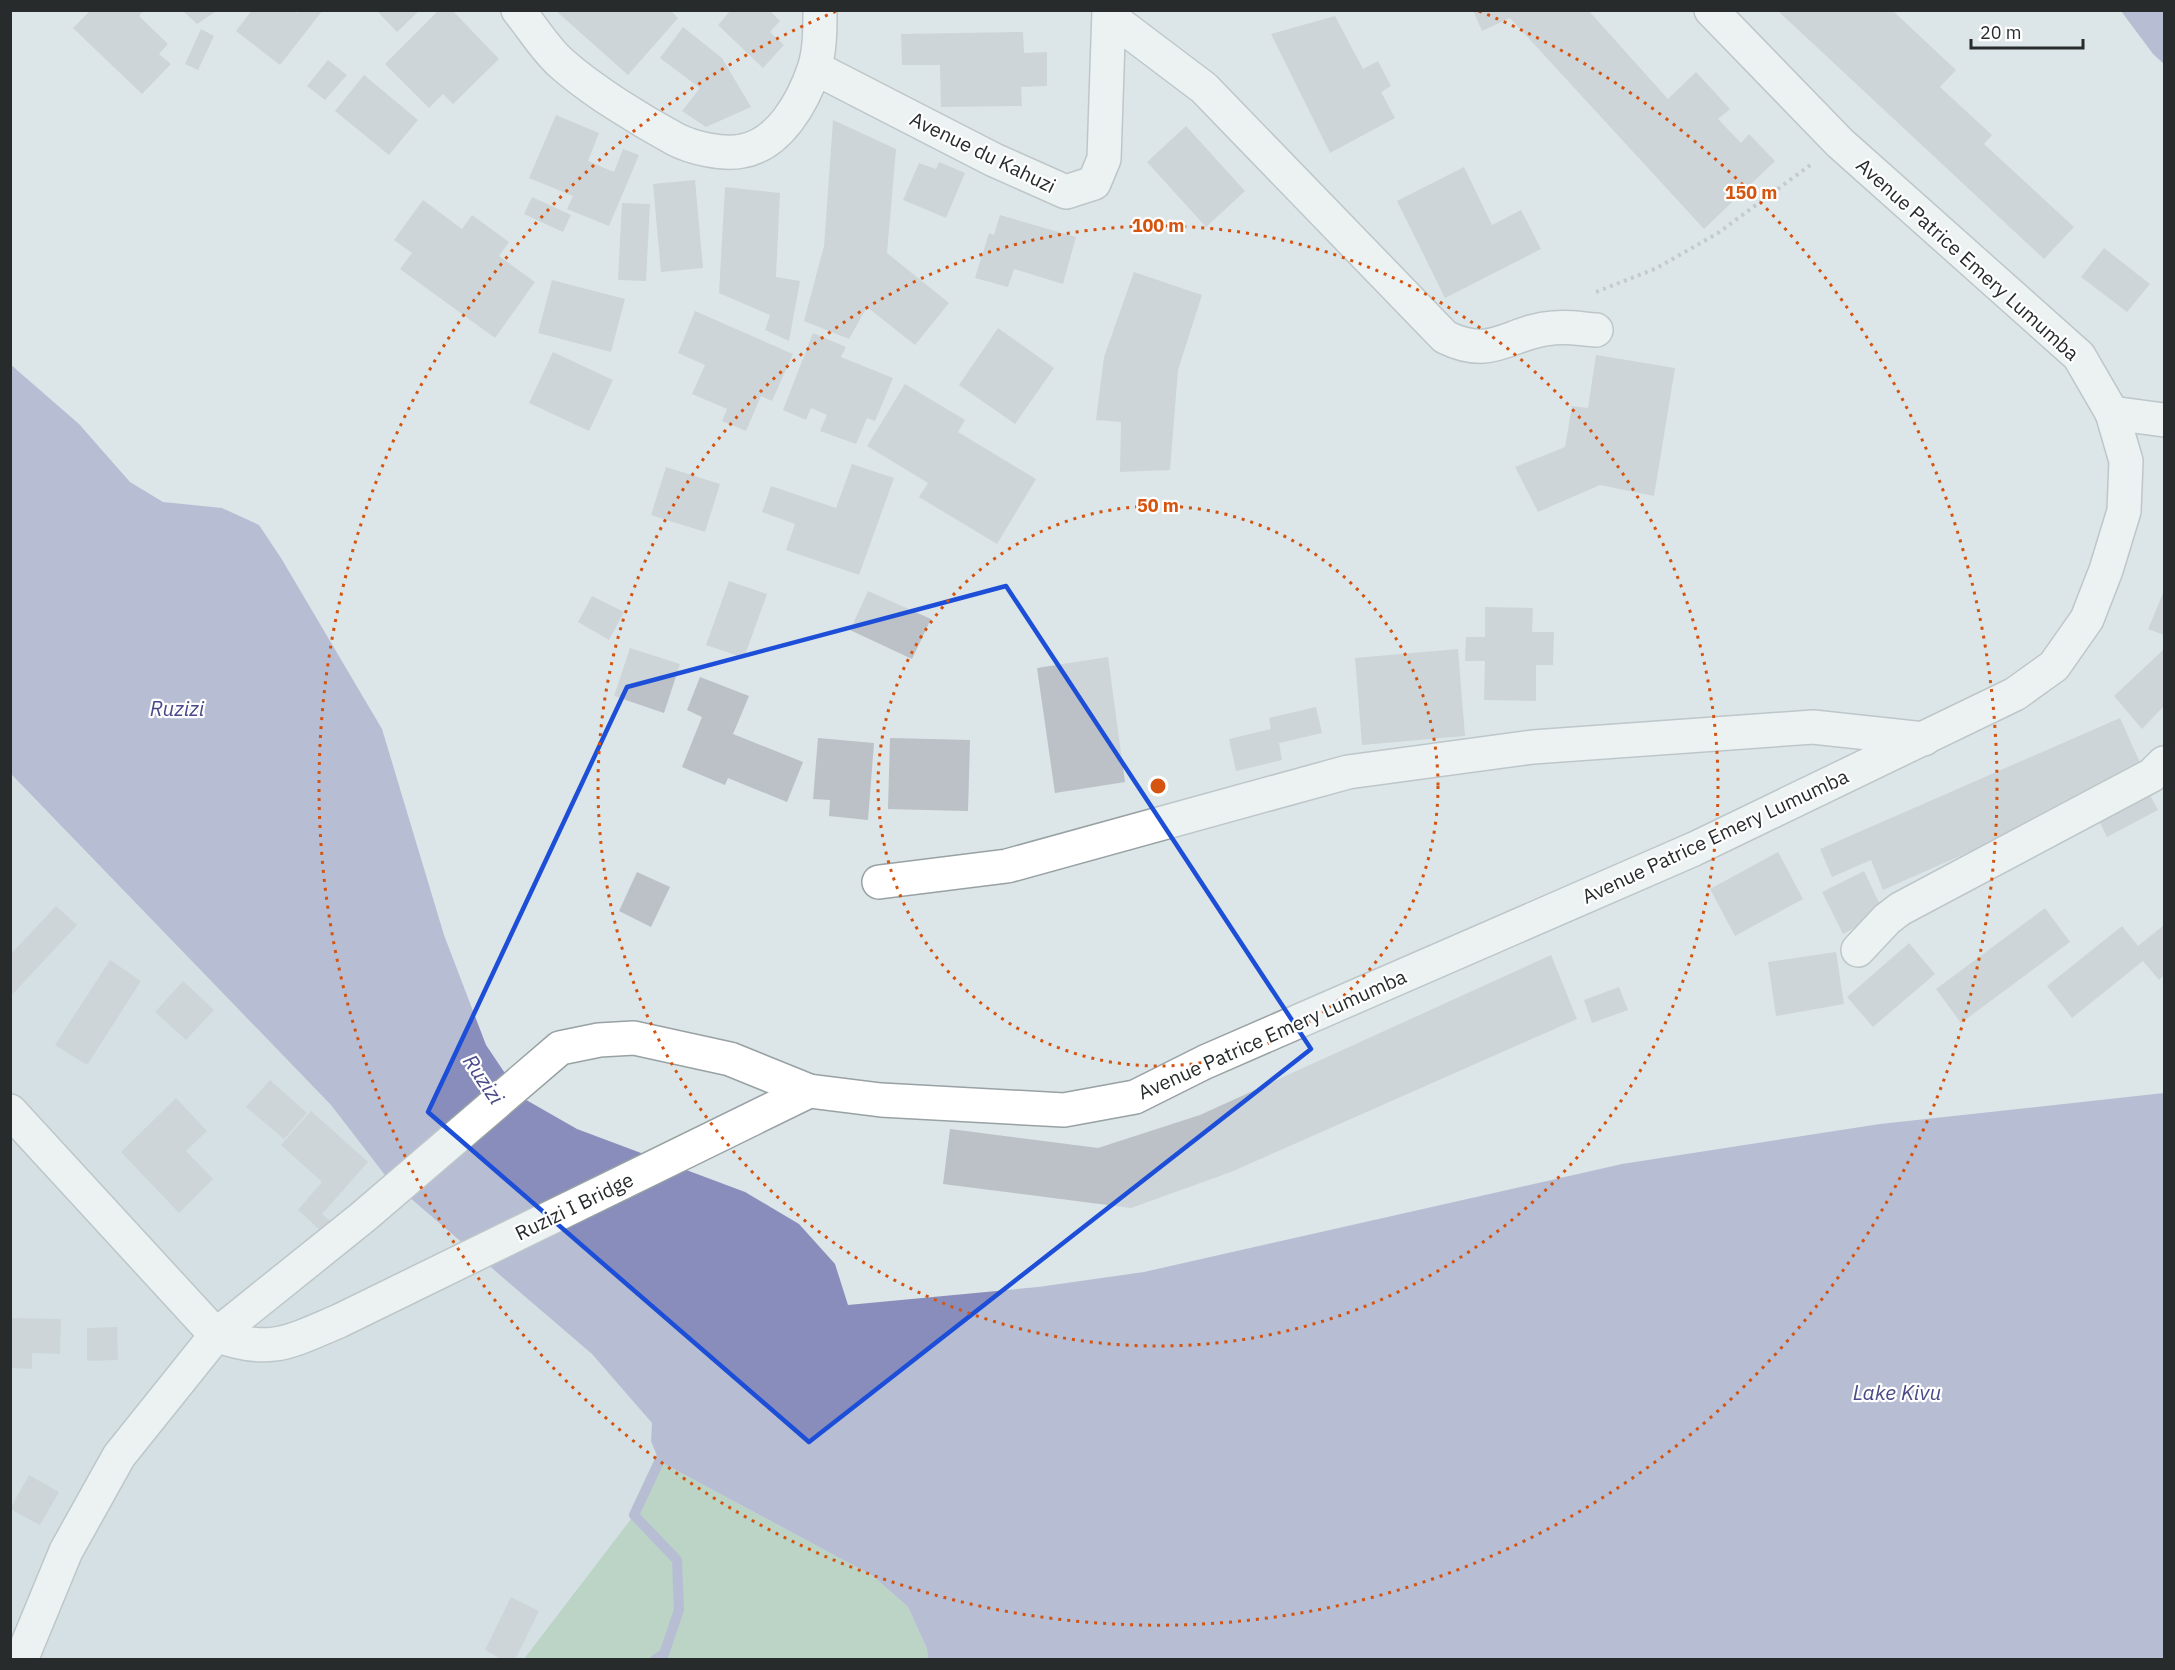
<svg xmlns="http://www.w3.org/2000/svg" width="2175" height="1670" viewBox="0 0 2175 1670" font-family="'IBM Plex Sans',sans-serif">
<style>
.built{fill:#c9dadf}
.green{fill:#93bf9d}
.water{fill:#898dbb}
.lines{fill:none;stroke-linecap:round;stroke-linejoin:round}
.stream{stroke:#898dbb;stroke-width:10}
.building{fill:#bbc1c6}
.minor-casing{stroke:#98a1a3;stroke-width:36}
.major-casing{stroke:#98a1a3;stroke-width:36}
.path{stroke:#a4abad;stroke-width:4;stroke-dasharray:3 4.5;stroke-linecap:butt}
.minor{stroke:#fff;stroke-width:33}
.major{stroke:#fff;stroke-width:33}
.marked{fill:none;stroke:#1d4ed8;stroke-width:4.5;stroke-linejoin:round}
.ring{fill:none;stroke:#d5540f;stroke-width:3;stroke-dasharray:3 6}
.labels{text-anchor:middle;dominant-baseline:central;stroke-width:4.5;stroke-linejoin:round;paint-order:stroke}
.street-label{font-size:20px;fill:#282b2c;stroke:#fff}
.water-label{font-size:21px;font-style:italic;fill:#494a87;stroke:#fff}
.centre{fill:#d5540f;stroke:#fff;stroke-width:3}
.ring-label{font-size:18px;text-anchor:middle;font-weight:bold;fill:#d5540f;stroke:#fff;stroke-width:4.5;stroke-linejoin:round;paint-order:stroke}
</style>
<rect width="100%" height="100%" fill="#dce5e7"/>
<path class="built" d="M 10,774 L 331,1105 L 388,1179 L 592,1354 L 652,1423 L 651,1441 L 659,1461 L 634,1515 L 523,1659 L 11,1659 Z"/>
<path class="green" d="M 659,1461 L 873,1576 L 908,1607 L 927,1649 L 928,1659 L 523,1660 L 634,1515 Z"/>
<path class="water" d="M 2121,11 L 2164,11 L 2164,64 L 2153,54 Z
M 10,364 L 79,424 L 130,482 L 163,502 L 222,508 L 259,525 L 281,558 L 382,729 L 444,935 L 486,1045 L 521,1097 L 577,1129 L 745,1192 L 799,1224 L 835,1264 L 848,1305 L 1038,1287 L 1144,1272 L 1622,1164 L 1880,1124 L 2164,1093 L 2164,1659 L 928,1659 L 927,1649 L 908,1607 L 873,1576 L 659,1461 L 651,1441 L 652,1423 L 592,1354 L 388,1179 L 331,1105 L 11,774 Z"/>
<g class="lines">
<path class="stream" d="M 655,1660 L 664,1654 L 679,1610 L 677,1560 L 634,1515 L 665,1449"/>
</g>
<path class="building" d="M 91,10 L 144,10 L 139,16 L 168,44 L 159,54 L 171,64 L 142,94 L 73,28 Z
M 182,10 L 218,10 L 197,24 Z
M 252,10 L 293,10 L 297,13 L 299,10 L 323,10 L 280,65 L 236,31 Z
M 376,10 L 420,10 L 397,32 Z
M 439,10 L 452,10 L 499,59 L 453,104 L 443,94 L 429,108 L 385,64 Z
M 555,10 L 670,10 L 678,18 L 628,75 Z
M 731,10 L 769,10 L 780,21 L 770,32 L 784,45 L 763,68 L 718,25 Z
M 1473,10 L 1588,10 L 1668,99 L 1696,72 L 1730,109 L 1718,119 L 1741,143 L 1749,134 L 1775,161 L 1704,229 L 1510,18 L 1482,31 Z
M 1777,10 L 1892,10 L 1956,70 L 1940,87 L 1992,135 L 1984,144 L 2074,227 L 2044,259 Z
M 1335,16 L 1363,69 L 1378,61 L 1391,86 L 1381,92 L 1395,118 L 1330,153 L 1271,34 Z
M 683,27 L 722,58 L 751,107 L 706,127 L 682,111 L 700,88 L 660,58 Z
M 201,29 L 214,36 L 198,70 L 185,64 Z
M 1023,32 L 1024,53 L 1047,52 L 1047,86 L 1021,87 L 1022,106 L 941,107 L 940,65 L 902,65 L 901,34 Z
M 328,60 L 347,75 L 325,100 L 307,86 Z
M 364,75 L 418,120 L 389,155 L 335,111 Z
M 556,115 L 599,133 L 588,161 L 614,172 L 623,149 L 639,155 L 609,226 L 567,209 L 573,196 L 529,178 Z
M 833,120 L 896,149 L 887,253 L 949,303 L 915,345 L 867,307 L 849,339 L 804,321 L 824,246 Z
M 1186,126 L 1245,191 L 1206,227 L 1147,162 Z
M 939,162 L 965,173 L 946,218 L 903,200 L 919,163 L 936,169 Z
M 1464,167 L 1492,225 L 1521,210 L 1541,249 L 1445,298 L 1397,201 Z
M 695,180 L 703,268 L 661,272 L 653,184 Z
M 725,187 L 780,193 L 776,277 L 800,281 L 789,341 L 765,330 L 770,315 L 719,293 Z
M 532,197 L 571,215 L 563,232 L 524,214 Z
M 423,200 L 462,229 L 472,215 L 509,242 L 499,256 L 535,282 L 495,338 L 400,269 L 412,253 L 394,240 Z
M 622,203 L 650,204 L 646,281 L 618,280 Z
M 1000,215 L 1076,237 L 1063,284 L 1014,269 L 1008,287 L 975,278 L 989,233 L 994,235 Z
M 2104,248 L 2150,284 L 2127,312 L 2081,277 Z
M 1134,272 L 1202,295 L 1178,370 L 1170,470 L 1120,472 L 1121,422 L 1096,420 L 1104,357 Z
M 552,280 L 625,299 L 611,352 L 538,333 Z
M 695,311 L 793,354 L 772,401 L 761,396 L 746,431 L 722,421 L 727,409 L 692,394 L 705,365 L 678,353 Z
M 998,328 L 1054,368 L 1015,424 L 959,385 Z
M 813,333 L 846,347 L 841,357 L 893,378 L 875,421 L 867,418 L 856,444 L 820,431 L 827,415 L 811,408 L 806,420 L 783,410 Z
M 553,352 L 613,380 L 589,431 L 529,403 Z
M 1596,355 L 1675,368 L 1654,496 L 1600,485 L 1538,512 L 1515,467 L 1565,447 L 1572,406 L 1588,408 Z
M 905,384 L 965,420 L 958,432 L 1036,479 L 997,544 L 919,497 L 928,483 L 867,446 Z
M 852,464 L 894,478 L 859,575 L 786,550 L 795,524 L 762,512 L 771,486 L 836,508 Z
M 666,467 L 720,484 L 705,532 L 651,515 Z
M 729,581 L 767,594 L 744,658 L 706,645 Z
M 868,591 L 931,619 L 912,659 L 850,630 Z
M 2164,591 L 2164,635 L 2148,629 Z
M 592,596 L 624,612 L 609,640 L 578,622 Z
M 1485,607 L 1533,608 L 1532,632 L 1554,632 L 1553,665 L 1536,665 L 1536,701 L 1484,700 L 1485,661 L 1465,661 L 1466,637 L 1485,637 Z
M 630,648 L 680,664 L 664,713 L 614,696 Z
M 1458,649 L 1465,736 L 1362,745 L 1355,658 Z
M 2164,649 L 2164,706 L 2142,729 L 2114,696 Z
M 1108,657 L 1125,782 L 1055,793 L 1037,668 Z
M 700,677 L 749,696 L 733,734 L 803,762 L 787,802 L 728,778 L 725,785 L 682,767 L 702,717 L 687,710 Z
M 1316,707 L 1322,733 L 1279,743 L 1282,760 L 1236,771 L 1229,739 L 1271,729 L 1269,718 Z
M 2120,718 L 2145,774 L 1883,890 L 1871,860 L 1832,877 L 1820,849 Z
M 818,738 L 874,743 L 868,820 L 829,816 L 830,800 L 813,799 Z
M 890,738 L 970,740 L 968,811 L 888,809 Z
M 2143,782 L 2158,810 L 2107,837 L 2093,808 Z
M 1778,852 L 1803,899 L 1735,936 L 1710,889 Z
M 1864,871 L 1884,913 L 1843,934 L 1822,892 Z
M 637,872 L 670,887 L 651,927 L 619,911 Z
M 56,906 L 77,925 L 10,997 L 10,955 Z
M 2045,908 L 2070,942 L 1961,1023 L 1936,989 Z
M 2164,925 L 2164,975 L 2159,980 L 2143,961 L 2072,1018 L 2047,986 L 2122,926 L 2138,946 Z
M 1909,943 L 1935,974 L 1873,1027 L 1847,997 Z
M 1836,952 L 1844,1004 L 1776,1016 L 1768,962 Z
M 1551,955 L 1577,1019 L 1231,1172 L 1131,1208 L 943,1184 L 950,1129 L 1098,1148 L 1200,1115 Z
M 110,960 L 141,981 L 87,1065 L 55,1045 Z
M 183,981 L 214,1010 L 186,1040 L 155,1012 Z
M 1619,987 L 1628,1010 L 1592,1023 L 1584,1000 Z
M 270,1080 L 307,1113 L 284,1139 L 246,1107 Z
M 176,1098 L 207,1131 L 186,1151 L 213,1179 L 179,1213 L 121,1152 Z
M 311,1111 L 368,1162 L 322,1214 L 330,1221 L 321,1231 L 298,1210 L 322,1182 L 281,1145 Z
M 10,1318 L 61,1319 L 60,1354 L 32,1353 L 32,1369 L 10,1368 Z
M 117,1327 L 118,1360 L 87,1361 L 87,1328 Z
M 29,1475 L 59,1492 L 40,1525 L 10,1509 Z
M 511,1597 L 539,1611 L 515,1660 L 503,1660 L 485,1650 Z"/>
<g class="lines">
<defs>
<path id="minor" d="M 518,10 C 532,27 545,49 561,63 C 591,90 640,120 675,139 C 692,148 723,155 742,151 C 779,145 803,102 814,69 C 820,52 820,29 820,10
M 1110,17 L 1204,88 L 1445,337 C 1494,361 1509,331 1553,328 C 1567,326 1582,329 1596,330
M 815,68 L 994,160 L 1066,192 L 1094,183 L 1104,159 L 1109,10
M 2112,413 L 2164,420
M 879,882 L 1007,866 L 1348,772 L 1533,747 L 1813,727 L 1924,739
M 1858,950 L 1887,919 L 1900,909 L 2152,775 L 2164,763
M 10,1111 L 216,1335 C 270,1355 289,1342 339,1321 L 809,1091"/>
<path id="major" d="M 21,1660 L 66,1551 L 119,1456 L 216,1335 L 363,1217 L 560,1048 L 599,1040 L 634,1038 L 730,1059 L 809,1091 L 881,1100 L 1064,1110 L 1135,1097 L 1205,1062 L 1694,849 L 2015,694 L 2054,666 L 2087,619 L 2106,570 L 2124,511 L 2126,461 L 2112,413 L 2079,356 L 1840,143 L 1711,10"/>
</defs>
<use href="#minor" class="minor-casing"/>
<use href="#major" class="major-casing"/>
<path class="path" d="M 1596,292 L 1657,268 L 1718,233 L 1813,163"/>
<use href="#minor" class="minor"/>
<use href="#major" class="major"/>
</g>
<path d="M0 0H2175V1670H0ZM 1006,586 L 1311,1049 L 809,1442 L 428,1112 L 627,687 Z" fill="#dce5e7" fill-opacity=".55" fill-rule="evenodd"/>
<path class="marked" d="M 1006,586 L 1311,1049 L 809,1442 L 428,1112 L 627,687 Z"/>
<g class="ring">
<circle cx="1158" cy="786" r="280"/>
<circle cx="1158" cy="786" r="560"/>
<path d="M1479 11A839 839 0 1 1 837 11"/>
</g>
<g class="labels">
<g class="street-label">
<text transform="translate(983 152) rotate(26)">Avenue du Kahuzi</text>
<text transform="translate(1968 259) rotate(42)">Avenue Patrice Emery Lumumba</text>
<text transform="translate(1715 836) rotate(-25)">Avenue Patrice Emery Lumumba</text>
<text transform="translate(1272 1034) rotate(-24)">Avenue Patrice Emery Lumumba</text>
<text transform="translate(574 1206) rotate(-26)">Ruzizi I Bridge</text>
</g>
<g class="water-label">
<text x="177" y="708">Ruzizi</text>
<text transform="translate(484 1079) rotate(56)">Ruzizi</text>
<text x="1897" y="1392">Lake Kivu</text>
</g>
</g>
<circle cx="1158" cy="786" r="9" class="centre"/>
<g class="ring-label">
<text x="1751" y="199">150 m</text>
<text x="1158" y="232">100 m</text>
<text x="1158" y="512">50 m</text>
</g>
<rect width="2175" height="1670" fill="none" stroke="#282b2c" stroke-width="24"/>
<path d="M1971 39v9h112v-9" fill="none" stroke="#282b2c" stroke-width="3"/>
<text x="1980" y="39" font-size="18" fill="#282b2c" stroke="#ffffff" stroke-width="4.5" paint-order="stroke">20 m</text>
</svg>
